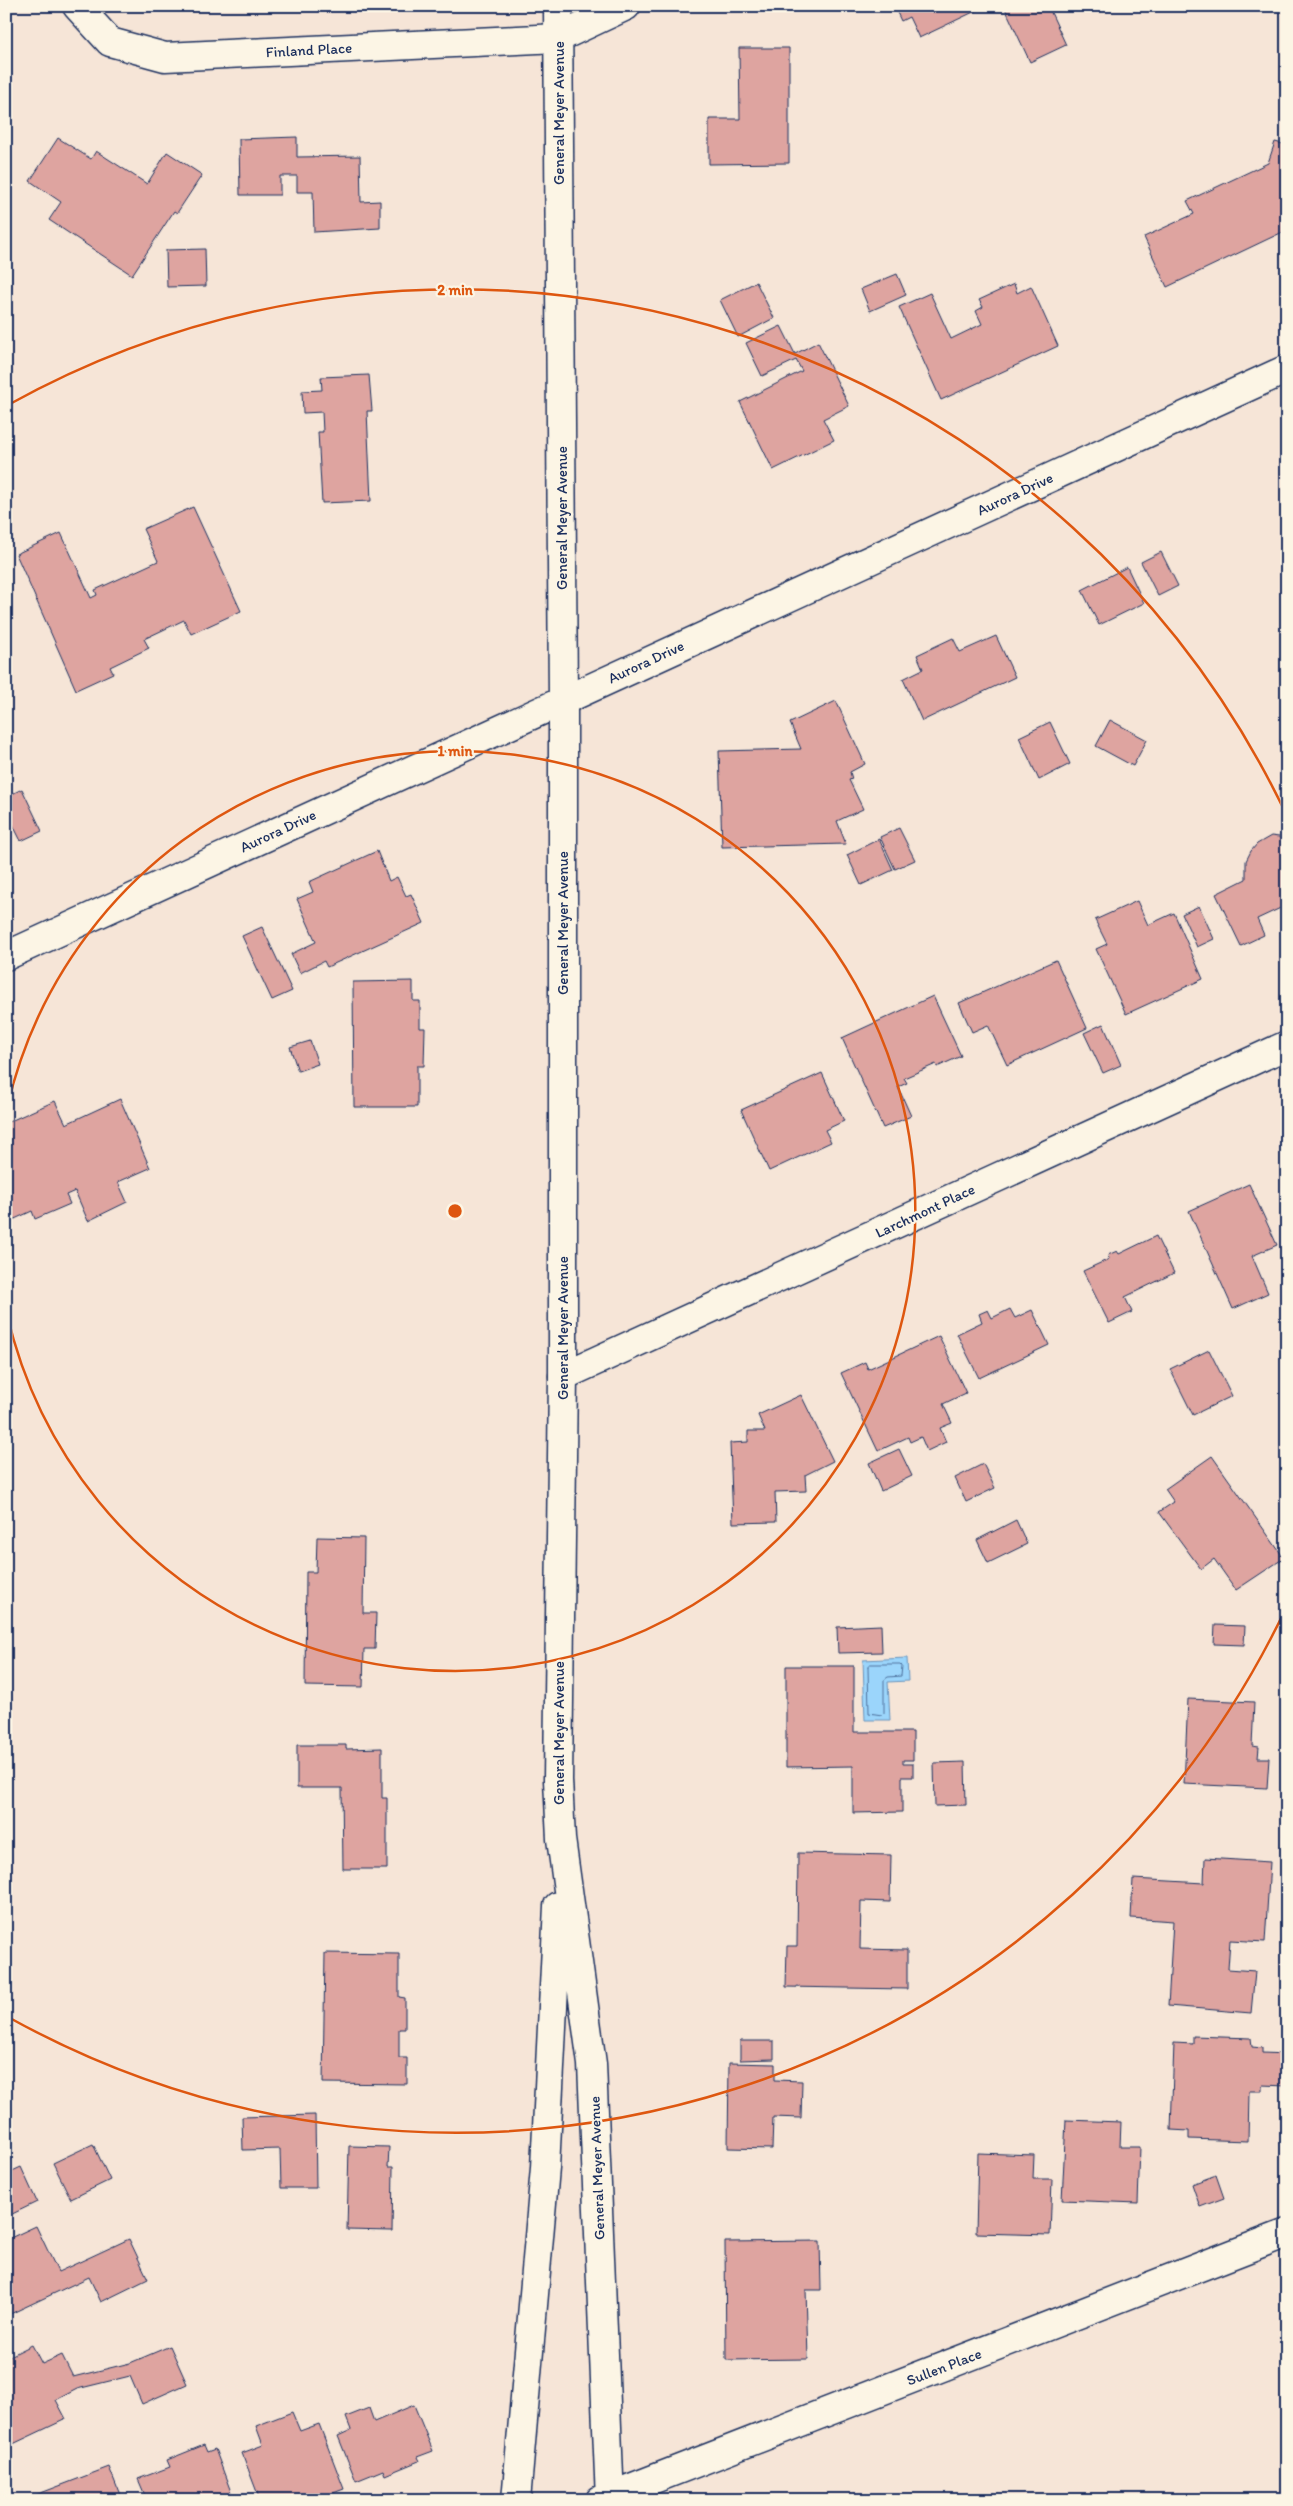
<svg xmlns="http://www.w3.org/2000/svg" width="1293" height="2506" viewBox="0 0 1293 2506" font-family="Itim,sans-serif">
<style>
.water{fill:#9bd5fb;stroke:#6893bc}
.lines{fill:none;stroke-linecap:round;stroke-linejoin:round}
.shore{stroke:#4e719d;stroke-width:1}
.building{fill:#dea4a0;stroke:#1b2f5e}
.minor-casing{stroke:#1b2f5e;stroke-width:31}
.tertiary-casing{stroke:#1b2f5e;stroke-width:31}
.minor{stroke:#fcf5e5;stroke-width:28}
.tertiary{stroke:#fcf5e5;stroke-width:28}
.ring{fill:none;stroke:#de5710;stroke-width:2.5}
.labels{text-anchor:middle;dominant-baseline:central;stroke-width:4.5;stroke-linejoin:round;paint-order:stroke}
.street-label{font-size:15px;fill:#1b2f5e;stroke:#fcf5e5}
.centre{fill:#de5710;stroke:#fcf5e5;stroke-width:2.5}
.ring-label{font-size:15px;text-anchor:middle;font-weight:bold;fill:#de5710;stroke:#fcf5e5;stroke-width:4.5;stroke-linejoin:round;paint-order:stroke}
</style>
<rect width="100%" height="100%" fill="#f6e5d7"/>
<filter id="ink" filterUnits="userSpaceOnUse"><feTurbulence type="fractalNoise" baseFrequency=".02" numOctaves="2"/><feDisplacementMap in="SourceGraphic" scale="10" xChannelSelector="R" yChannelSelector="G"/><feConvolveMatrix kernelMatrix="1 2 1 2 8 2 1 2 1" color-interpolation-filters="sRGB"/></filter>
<g filter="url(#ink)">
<path class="water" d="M 907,1658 L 908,1681 L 888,1682 L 890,1720 L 865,1720 L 863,1660 Z"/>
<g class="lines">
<path class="shore" d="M 871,1664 L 900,1664 L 902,1666 L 901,1676 L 888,1677 L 884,1680 L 884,1713 L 882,1715 L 869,1713 L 868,1667 Z"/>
</g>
<path class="building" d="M 894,6 L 986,6 L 919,38 L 909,17 L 901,21 Z
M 1004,6 L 1048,6 L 1066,45 L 1030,62 Z
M 739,48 L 789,48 L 789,163 L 709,164 L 709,119 L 740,119 Z
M 297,137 L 297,157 L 360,156 L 361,202 L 380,201 L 380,228 L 314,232 L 313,192 L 297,192 L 297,176 L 280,176 L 280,195 L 240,195 L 239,139 Z
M 58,138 L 91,159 L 96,151 L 147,184 L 167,152 L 202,175 L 177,213 L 174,211 L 132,275 L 49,220 L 61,202 L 30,181 Z
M 1275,142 L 1287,145 L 1287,230 L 1167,287 L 1144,237 L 1194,214 L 1187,201 L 1268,163 Z
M 205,249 L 206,286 L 167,287 L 166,250 Z
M 897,274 L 906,295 L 870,311 L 861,289 Z
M 756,282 L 774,318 L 738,337 L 720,300 Z
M 1014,284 L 1017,293 L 1031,286 L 1058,346 L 941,400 L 899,307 L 930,293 L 951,339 L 982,324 L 976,311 L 983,307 L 979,300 Z
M 781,326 L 795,354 L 818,342 L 849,406 L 823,419 L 834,440 L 773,470 L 740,402 L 802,371 L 796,360 L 762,376 L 746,343 Z
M 369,375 L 372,411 L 367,411 L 371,501 L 322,503 L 318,432 L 323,432 L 322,412 L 303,413 L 302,391 L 322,390 L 321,377 Z
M 193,507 L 241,611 L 191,634 L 184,620 L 144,639 L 149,648 L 110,667 L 113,673 L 76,690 L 16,554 L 61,533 L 91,598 L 97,595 L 95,590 L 158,561 L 143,529 Z
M 1161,552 L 1178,586 L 1158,596 L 1141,562 Z
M 1127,567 L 1144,603 L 1099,625 L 1082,590 Z
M 996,636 L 1015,677 L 922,721 L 903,679 L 923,669 L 917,655 L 953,638 L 960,652 Z
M 836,701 L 865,764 L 850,772 L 852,779 L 849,780 L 863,809 L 837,821 L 846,844 L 722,847 L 719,751 L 801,749 L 790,723 Z
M 1110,720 L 1147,740 L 1133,766 L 1096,746 Z
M 1050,722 L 1070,764 L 1039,780 L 1019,737 Z
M 22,789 L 42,831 L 21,841 L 6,811 L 6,797 Z
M 899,828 L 915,860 L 895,869 L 880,837 Z
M 1271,836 L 1287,838 L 1287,905 L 1257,919 L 1264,935 L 1241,946 L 1216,894 L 1246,879 L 1246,861 L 1251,851 L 1257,844 Z
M 879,839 L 893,870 L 861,885 L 847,855 Z
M 377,851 L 389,881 L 397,877 L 406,896 L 411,894 L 424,923 L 327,967 L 324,961 L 300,973 L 291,954 L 316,942 L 297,899 L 313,892 L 309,882 Z
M 1137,901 L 1148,925 L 1174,913 L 1203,979 L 1126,1014 L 1096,949 L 1107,944 L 1095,920 Z
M 1199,906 L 1214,939 L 1197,947 L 1182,914 Z
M 262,927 L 292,991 L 272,1000 L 242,936 Z
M 1056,960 L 1087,1028 L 1007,1065 L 988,1025 L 972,1032 L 959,1003 Z
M 413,981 L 413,1001 L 420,1001 L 420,1028 L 425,1028 L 424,1066 L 417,1066 L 417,1107 L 354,1107 L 353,982 Z
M 933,996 L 961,1056 L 937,1067 L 936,1064 L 904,1078 L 907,1083 L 898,1087 L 911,1116 L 883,1128 L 842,1038 Z
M 1103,1024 L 1121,1065 L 1103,1073 L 1084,1033 Z
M 310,1041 L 318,1064 L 298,1071 L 290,1047 Z
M 822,1073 L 844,1121 L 825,1130 L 831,1142 L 769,1171 L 741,1110 Z
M 120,1099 L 150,1168 L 118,1182 L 127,1202 L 88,1221 L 75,1191 L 66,1195 L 70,1204 L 35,1219 L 32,1211 L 6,1223 L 6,1123 L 55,1101 L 66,1124 Z
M 1249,1184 L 1277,1245 L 1252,1256 L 1268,1293 L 1233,1309 L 1189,1211 Z
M 1156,1236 L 1174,1273 L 1125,1297 L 1132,1312 L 1109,1323 L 1083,1271 L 1109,1259 L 1108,1255 L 1117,1251 L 1119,1254 Z
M 1010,1309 L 1015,1318 L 1032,1310 L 1049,1345 L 979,1378 L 957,1334 L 982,1322 L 979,1314 L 988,1310 L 992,1318 Z
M 939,1336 L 966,1393 L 943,1404 L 952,1423 L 940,1428 L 946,1442 L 927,1451 L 921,1437 L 910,1442 L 908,1437 L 878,1451 L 841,1373 L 865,1362 L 868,1369 Z
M 1209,1350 L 1232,1396 L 1193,1415 L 1170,1369 Z
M 801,1395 L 833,1461 L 805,1475 L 806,1491 L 775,1492 L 776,1522 L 733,1523 L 730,1443 L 748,1442 L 748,1431 L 765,1431 L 758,1415 Z
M 899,1449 L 912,1476 L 881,1491 L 869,1463 Z
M 1212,1456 L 1284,1558 L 1236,1590 L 1214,1559 L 1201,1569 L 1159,1512 L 1174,1502 L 1165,1489 Z
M 983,1464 L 995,1488 L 966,1502 L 955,1478 Z
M 1016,1520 L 1027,1544 L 988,1563 L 977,1540 Z
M 317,1537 L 364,1538 L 363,1613 L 376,1613 L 375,1649 L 364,1649 L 363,1687 L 305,1686 L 306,1572 L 316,1572 Z
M 881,1625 L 882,1652 L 838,1653 L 837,1627 Z
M 1215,1625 L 1245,1626 L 1244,1645 L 1214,1644 Z
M 786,1666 L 854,1666 L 854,1732 L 913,1732 L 913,1760 L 903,1760 L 903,1764 L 913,1764 L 913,1777 L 902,1777 L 902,1812 L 853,1813 L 853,1766 L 786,1767 Z
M 1188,1699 L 1254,1702 L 1252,1746 L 1259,1747 L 1258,1758 L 1269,1758 L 1267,1788 L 1184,1784 Z
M 297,1745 L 346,1745 L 346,1749 L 382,1748 L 382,1798 L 387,1798 L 387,1869 L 343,1869 L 342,1788 L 297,1788 Z
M 965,1762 L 966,1805 L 935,1806 L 934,1763 Z
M 798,1853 L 891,1855 L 890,1902 L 861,1901 L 860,1949 L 907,1950 L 907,1989 L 786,1987 L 787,1946 L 797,1946 Z
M 1205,1858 L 1270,1862 L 1265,1942 L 1230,1940 L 1228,1969 L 1255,1971 L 1251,2013 L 1168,2006 L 1173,1921 L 1131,1918 L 1133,1879 L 1204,1883 Z
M 325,1953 L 399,1954 L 399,1997 L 405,1998 L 405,2029 L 399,2029 L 399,2058 L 407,2058 L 407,2084 L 323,2083 Z
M 1193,2036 L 1251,2038 L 1252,2047 L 1262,2048 L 1262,2053 L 1287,2054 L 1287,2086 L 1262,2085 L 1262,2091 L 1249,2091 L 1248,2141 L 1189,2139 L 1189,2131 L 1171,2130 L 1174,2043 L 1193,2044 Z
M 740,2041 L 774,2041 L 774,2059 L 740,2060 Z
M 729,2063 L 775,2064 L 775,2080 L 802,2081 L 801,2118 L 773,2117 L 772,2149 L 728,2148 Z
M 315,2115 L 316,2188 L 281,2188 L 280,2149 L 243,2150 L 242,2117 Z
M 1066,2120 L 1121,2122 L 1120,2147 L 1140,2147 L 1138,2203 L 1062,2200 Z
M 93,2144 L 110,2180 L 71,2199 L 53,2163 Z
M 349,2146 L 389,2147 L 388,2167 L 393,2167 L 392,2231 L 347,2230 Z
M 978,2153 L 1034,2155 L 1033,2179 L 1052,2179 L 1050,2235 L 976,2233 Z
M 21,2167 L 37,2202 L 6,2217 L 6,2174 Z
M 1216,2175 L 1224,2198 L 1200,2207 L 1192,2184 Z
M 36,2226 L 58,2272 L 129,2239 L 148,2279 L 101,2302 L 89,2277 L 6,2316 L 6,2240 Z
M 820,2241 L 821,2290 L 806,2290 L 808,2359 L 726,2360 L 725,2242 Z
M 32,2345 L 42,2364 L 62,2355 L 73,2377 L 130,2363 L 170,2346 L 187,2384 L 142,2404 L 130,2376 L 77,2389 L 56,2400 L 66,2419 L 13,2444 L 6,2429 L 6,2358 Z
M 414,2405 L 433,2451 L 417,2457 L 419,2461 L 385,2475 L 383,2470 L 356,2481 L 338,2436 L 351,2430 L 346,2417 L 369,2408 L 374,2422 Z
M 292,2412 L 300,2431 L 319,2424 L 344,2489 L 328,2495 L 329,2500 L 260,2500 L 242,2453 L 263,2445 L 256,2426 Z
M 204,2445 L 207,2452 L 215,2449 L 234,2500 L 147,2500 L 138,2479 L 170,2467 L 167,2460 Z
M 109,2467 L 122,2500 L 35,2500 L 33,2496 Z"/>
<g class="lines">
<defs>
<path id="minor" d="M 77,6 L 110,42 L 165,57 L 558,38 L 626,6
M 6,956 L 1287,369
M 563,1376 L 1287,1045"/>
<path id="tertiary" d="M 558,6 L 563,700 L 563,1376 L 558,1780 L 561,1839 L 592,2064 L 610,2500
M 516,2500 L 545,2168 L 558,1906
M 600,2500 L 1287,2233"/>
</defs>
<use href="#minor" class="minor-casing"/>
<use href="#tertiary" class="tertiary-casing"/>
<use href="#minor" class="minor"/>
<use href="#tertiary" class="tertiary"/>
</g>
</g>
<g class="ring">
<path d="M7 1108A460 460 0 1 1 7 1314"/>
<path d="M1286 1608A921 921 0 0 1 8 2017M8 405A921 921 0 0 1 1286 814"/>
</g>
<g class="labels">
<g class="street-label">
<text transform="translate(309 50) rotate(-3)">Finland Place</text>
<text transform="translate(559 113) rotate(-90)">General Meyer Avenue</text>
<text transform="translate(1015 494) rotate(-25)">Aurora Drive</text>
<text transform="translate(562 518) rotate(-90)">General Meyer Avenue</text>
<text transform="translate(646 662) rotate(-25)">Aurora Drive</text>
<text transform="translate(278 831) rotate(-25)">Aurora Drive</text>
<text transform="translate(563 923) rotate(-90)">General Meyer Avenue</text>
<text transform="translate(925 1211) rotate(-25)">Larchmont Place</text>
<text transform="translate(563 1328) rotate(-90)">General Meyer Avenue</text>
<text transform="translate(559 1733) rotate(-90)">General Meyer Avenue</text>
<text transform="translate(597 2168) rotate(-92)">General Meyer Avenue</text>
<text transform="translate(944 2367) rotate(-21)">Sullen Place</text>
</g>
</g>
<circle cx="455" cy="1211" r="8" class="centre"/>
<g class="ring-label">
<text x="455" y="295">2 min</text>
<text x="455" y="756">1 min</text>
</g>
<rect width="1293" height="2506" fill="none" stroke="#fcf5e5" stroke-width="25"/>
<rect x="12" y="12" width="1268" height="2481" fill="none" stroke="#1b2f5e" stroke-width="2" filter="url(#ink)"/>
</svg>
